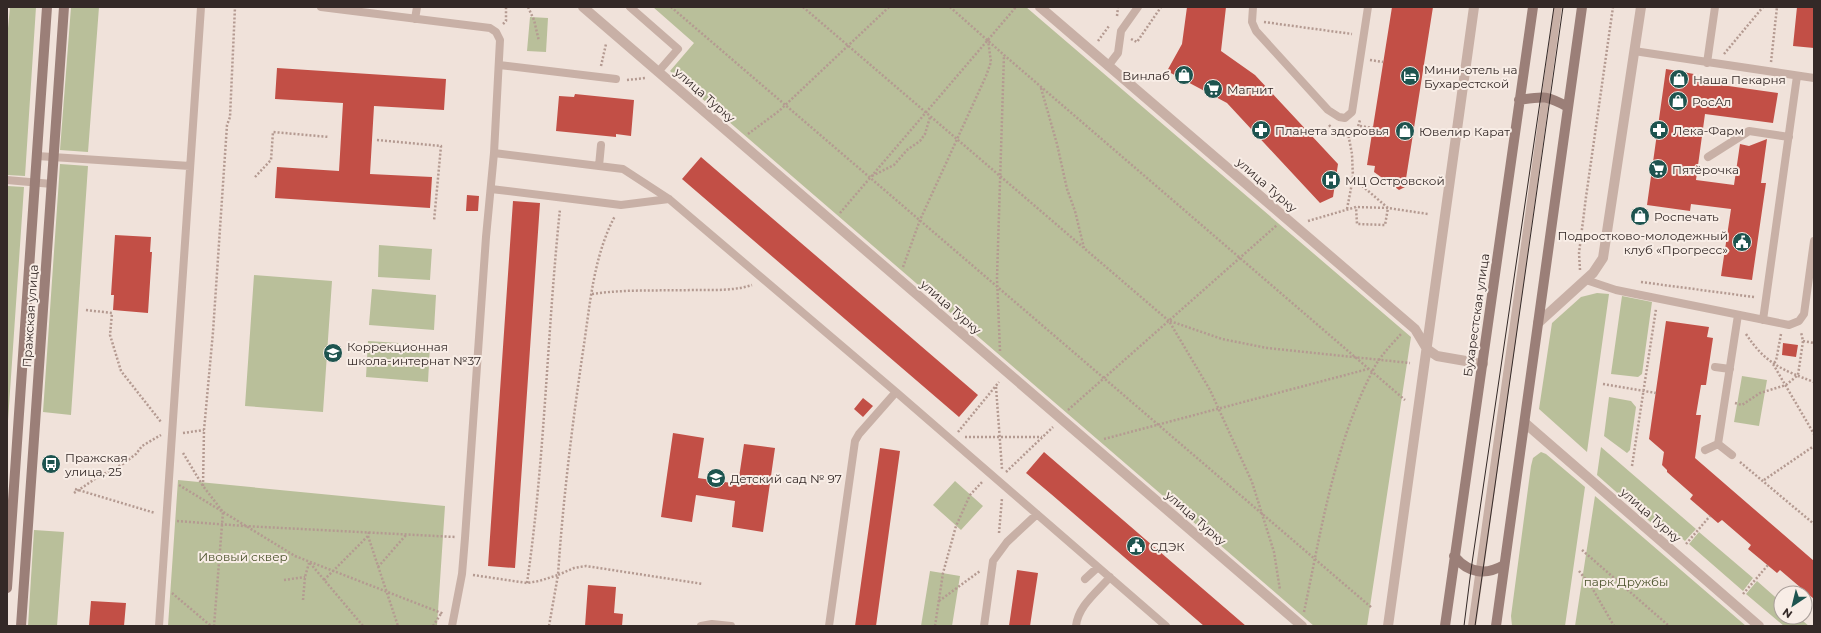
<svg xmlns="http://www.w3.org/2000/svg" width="1821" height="633" viewBox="0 0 1821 633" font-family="Montserrat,sans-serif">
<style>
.green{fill:#b9bf9a}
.building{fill:#c24f46}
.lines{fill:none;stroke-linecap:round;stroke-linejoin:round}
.path{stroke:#b49a91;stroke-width:2.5;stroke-dasharray:2 2;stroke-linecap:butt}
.lane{stroke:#c8b0a6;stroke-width:8}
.street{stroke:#c8b0a6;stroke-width:10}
.secondary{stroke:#9b7f78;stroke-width:10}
.tram{stroke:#342927;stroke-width:1}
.labels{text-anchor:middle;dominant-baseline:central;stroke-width:4;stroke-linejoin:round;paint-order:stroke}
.poi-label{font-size:12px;fill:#342927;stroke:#f8ede6;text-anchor:start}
.street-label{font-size:12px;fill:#342927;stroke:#f8ede6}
.park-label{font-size:12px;fill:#4a522b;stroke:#f8ede6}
</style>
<rect width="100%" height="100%" fill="#f0e2da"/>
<path class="green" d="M 10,7 L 36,7 L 25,176 L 7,175 L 7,39 Z
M 71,7 L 99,7 L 88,152 L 60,150 Z
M 653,7 L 1026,7 L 1411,337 L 1367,626 L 1314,626 L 670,71 L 694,43 Z
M 530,17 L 548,18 L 546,52 L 527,51 Z
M 60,164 L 88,166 L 71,415 L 43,412 Z
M 7,186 L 24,187 L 7,435 Z
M 379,245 L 432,249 L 430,280 L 378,277 Z
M 254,275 L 332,281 L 323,412 L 245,406 Z
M 372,289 L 436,295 L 434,330 L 369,325 Z
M 1597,293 L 1609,294 L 1587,452 L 1539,409 L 1552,323 L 1581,297 Z
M 1622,296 L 1652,302 L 1642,374 L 1638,377 L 1611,374 Z
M 368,341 L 430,345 L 428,382 L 366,377 Z
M 1742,376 L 1767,380 L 1759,426 L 1734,422 Z
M 1609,397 L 1631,401 L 1636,407 L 1630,450 L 1627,453 L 1604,436 Z
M 1601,447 L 1696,529 L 1685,541 L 1673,531 L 1669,535 L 1665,535 L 1597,475 Z
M 1541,452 L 1546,454 L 1585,487 L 1565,626 L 1512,626 L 1511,616 L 1531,466 L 1533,458 Z
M 178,480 L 445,506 L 437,626 L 168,626 Z
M 955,481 L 983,506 L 961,530 L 933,505 Z
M 1595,496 L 1746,626 L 1575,626 Z
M 34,530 L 64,532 L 57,626 L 28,626 Z
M 1699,532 L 1753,578 L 1743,591 L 1689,544 Z
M 930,571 L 960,576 L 952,626 L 921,626 Z
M 1757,581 L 1781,602 L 1781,617 L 1798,617 L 1809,626 L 1784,626 L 1746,594 Z"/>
<path class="building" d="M 1187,7 L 1226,7 L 1221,51 L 1255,75 L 1338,164 L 1333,197 L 1320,203 L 1227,103 L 1167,71 L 1182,44 Z
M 1392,7 L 1433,7 L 1405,185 L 1405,187 L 1399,190 L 1374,172 L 1375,166 L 1367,165 Z
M 1797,7 L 1814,7 L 1814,48 L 1793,46 Z
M 277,68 L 446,79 L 444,110 L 374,106 L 370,174 L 432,177 L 430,208 L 275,198 L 277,167 L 339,171 L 343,103 L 275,99 Z
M 1666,69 L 1694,74 L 1693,81 L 1778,93 L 1773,123 L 1705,114 L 1696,180 L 1734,185 L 1740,144 L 1749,146 L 1767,139 L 1761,183 L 1766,183 L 1752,280 L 1721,276 L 1731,209 L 1691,204 L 1690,211 L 1647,205 Z
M 575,94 L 634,100 L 631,136 L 616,134 L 616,137 L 556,131 L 559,96 L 574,97 Z
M 701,157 L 978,395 L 959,417 L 682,179 Z
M 467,195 L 479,196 L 478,211 L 466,211 Z
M 513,201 L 540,203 L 515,568 L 488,566 Z
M 115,235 L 151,237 L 150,252 L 152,252 L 148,313 L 113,310 L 114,295 L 111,295 Z
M 1666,321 L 1709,327 L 1707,337 L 1713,338 L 1706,385 L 1701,385 L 1696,415 L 1701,415 L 1695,458 L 1814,561 L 1814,599 L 1780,570 L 1777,573 L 1748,549 L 1751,545 L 1722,520 L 1718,523 L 1690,499 L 1693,495 L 1667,472 L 1667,470 L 1662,465 L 1664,452 L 1649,439 Z
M 1783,343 L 1798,345 L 1796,357 L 1782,355 Z
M 863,398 L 873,406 L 863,417 L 854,409 Z
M 673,433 L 704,438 L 698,478 L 738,484 L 744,444 L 775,448 L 763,532 L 732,527 L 735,501 L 696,495 L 692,522 L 661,517 Z
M 880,448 L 900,451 L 876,626 L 855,626 Z
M 1044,452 L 1246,626 L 1204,626 L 1051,494 L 1026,473 Z
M 1017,570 L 1038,573 L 1030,626 L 1009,626 Z
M 588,585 L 616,587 L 614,613 L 623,614 L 622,626 L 585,626 Z
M 91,601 L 126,603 L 124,626 L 89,626 Z"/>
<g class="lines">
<path class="path" d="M 528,7 L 534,20 L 539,41
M 671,7 L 1372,608
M 803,7 L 1169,321 L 1210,390 L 1252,482 L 1274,552 L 1280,590
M 950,7 L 1004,55 L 1405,400
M 1117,16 L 1118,7
M 1264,22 L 1352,34
M 503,24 L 506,21 L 506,7
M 1131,39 L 1137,42 L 1161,7
M 1098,41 L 1109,26
M 1724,54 L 1763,7
M 1370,60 L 1383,62
M 1771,62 L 1777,7
M 601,66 L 606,44
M 627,80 L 646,78
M 1041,88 L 1057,144 L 1067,189 L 1075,211 L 1084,248
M 1329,125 C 1337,135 1346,137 1357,130 L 1360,120
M 1360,126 L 1373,128
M 748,134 L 779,111 L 889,7
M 377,140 L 441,146 L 434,221
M 872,176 L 894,165 L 907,150 L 920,141 L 925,134 L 930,117
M 255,177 L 271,160 L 273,132 L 329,137
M 1353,178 L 1388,208 L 1385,225 L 1357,224 L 1356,207
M 1347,209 L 1353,178 L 1352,154 L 1347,128
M 840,213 L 1016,7
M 1308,221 L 1356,207 L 1388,208 L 1428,214
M 903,267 L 920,220 L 986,76 L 991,62 L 988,40
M 1580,270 L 1579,253 L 1586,197 L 1613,7
M 1641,282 L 1754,297
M 592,294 C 626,289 659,291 694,290 C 713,290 734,291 752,285
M 86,310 L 112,313 L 110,335 L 121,371 L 161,422
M 1170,321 L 1222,339 L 1267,348 L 1410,363
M 1746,334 C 1765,363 1782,370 1814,382
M 1781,334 L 1776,361 L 1773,364 L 1814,434
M 1803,341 L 1814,343
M 1000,351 L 997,278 L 1004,55
M 1603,384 L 1656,393
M 996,387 L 1002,469
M 1735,403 L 1742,405 L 1760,393 L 1786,385 L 1798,375 L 1803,341 L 1801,332
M 1068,410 L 1277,225
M 958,432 L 999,382
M 183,433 L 204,430
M 965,437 L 1042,437
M 1104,439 L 1368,369
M 183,453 L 203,486 L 223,512 L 214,626
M 1740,462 L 1814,524
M 1632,466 L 1656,309
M 1006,472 L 1053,427
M 1764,480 L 1814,446
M 179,485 L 295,556 L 444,614
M 203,486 L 204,430 L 213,332 L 227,125 L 230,117 L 235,7
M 75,489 L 155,513
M 74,493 L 98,477 L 123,464 L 136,454 L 142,446 L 161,435
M 177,521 L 244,526 L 455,537
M 369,532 L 368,536 L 398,626
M 999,533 L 1002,498
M 1686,544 L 1710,516
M 1582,550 L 1669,626
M 310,563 L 363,626
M 378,567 L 406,535
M 1579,571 L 1591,586 L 1614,626
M 473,575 L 527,583 L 539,581 L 558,575 C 563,500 572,426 583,351 C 590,306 593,257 615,216
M 284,580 L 305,577
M 324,580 L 368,536
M 527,583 C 545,459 547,333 560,209
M 172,593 L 211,626
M 1743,594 L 1768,565
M 303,600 L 305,577 L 309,563
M 939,601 L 980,571
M 1304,612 C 1321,531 1334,446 1372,372 C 1379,357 1391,345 1402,333
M 433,626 L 442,612
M 549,626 L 558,575 L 574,568 L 586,566 L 703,584
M 935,626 L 943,573 L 956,526 L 970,495 L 983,481"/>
<path class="lane" d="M 321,7 L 490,28 L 496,32 L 500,40 L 494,153 L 623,169 L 669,199 L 896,392 L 1166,626
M 630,7 L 678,49 L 658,72
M 1253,7 L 1252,22 L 1256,31 L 1328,110 L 1339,117 L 1345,118 L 1352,112 L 1368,7
M 415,19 L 417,7
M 1634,51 L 1814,78
M 1707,63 L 1715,7
M 499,65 L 616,79
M 1108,66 L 1118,53 L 1121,31 L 1138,7
M 37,156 L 190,166
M 1708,157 L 1749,131 L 1789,137
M 599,166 L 601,145
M 7,180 L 52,184
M 491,189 L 621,205 L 669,199
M 1586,280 L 1616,290 L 1789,325 L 1799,321 L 1804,314 L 1814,241
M 1763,320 L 1797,76
M 1715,367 L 1730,369
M 1718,444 L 1738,315
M 1705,450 L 1718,444 L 1732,455
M 1085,579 L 1098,567
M 159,626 L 201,7
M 452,626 L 462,574 L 465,538 L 486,237 L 494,153
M 701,626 L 712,624 L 731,626
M 829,626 L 855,441 L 859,434 L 896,392
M 984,626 L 993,561 L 1007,542 L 1037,514
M 1076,626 C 1078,606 1097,592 1110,577
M 1472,626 L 1558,7"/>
<path class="street" d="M 583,7 L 1302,626
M 1040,7 L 1415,329 L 1427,349 L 1437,356 L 1483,364
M 1538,323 L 1593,273 L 1603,258 L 1641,7
M 1525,423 L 1759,626
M 1388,626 L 1474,7"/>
<path class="secondary" d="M 1519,100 C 1544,96 1546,95 1568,107
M 1454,556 C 1468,573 1485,576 1504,565
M 7,588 L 47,7
M 21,626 L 64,7
M 1445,626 L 1533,7
M 1496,626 L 1582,7"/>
<path class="tram" d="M 1464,626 L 1471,570 L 1554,7
M 1475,626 L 1563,7"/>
</g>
<defs>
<symbol id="shop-disc" viewBox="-11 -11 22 22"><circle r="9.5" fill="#1e544f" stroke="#f8ede6"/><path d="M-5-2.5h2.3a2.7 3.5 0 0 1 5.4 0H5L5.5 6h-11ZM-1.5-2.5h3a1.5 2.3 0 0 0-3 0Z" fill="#fff"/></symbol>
<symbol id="hotel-disc" viewBox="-11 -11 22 22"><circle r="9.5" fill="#1e544f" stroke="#f8ede6"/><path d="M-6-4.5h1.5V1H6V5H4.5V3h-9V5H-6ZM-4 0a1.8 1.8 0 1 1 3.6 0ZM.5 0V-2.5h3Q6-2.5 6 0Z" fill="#fff"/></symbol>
<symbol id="supermarket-disc" viewBox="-11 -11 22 22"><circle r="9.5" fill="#1e544f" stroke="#f8ede6"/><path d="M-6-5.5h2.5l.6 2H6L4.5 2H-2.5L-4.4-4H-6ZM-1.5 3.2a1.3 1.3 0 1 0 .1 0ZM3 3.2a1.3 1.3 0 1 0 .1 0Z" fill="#fff"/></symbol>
<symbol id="pharmacy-disc" viewBox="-11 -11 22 22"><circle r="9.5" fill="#1e544f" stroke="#f8ede6"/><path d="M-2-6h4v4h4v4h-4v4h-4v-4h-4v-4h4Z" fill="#fff"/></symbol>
<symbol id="hospital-disc" viewBox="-11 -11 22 22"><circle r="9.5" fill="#1e544f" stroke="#f8ede6"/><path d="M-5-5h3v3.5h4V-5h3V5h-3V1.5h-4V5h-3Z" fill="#fff"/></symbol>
<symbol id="civic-disc" viewBox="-11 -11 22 22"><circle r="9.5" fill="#1e544f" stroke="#f8ede6"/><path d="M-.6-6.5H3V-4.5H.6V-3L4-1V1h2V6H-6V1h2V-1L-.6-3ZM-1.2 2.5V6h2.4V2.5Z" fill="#fff"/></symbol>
<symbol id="school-disc" viewBox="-11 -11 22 22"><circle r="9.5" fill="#1e544f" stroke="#f8ede6"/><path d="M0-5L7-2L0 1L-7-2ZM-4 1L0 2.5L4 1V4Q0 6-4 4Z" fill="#fff"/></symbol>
<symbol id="bus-disc" viewBox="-11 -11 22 22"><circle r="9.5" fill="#1e544f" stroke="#f8ede6"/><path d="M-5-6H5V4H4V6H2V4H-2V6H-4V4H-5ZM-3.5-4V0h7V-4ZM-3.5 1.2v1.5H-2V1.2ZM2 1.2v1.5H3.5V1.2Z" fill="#fff"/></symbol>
</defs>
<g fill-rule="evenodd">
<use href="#shop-disc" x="1173" y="64" width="22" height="22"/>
<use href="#hotel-disc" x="1399" y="65" width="22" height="22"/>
<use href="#shop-disc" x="1668" y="68" width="22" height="22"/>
<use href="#supermarket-disc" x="1202" y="78" width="22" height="22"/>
<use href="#shop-disc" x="1667" y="90" width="22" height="22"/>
<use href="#pharmacy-disc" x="1250" y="119" width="22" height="22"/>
<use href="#pharmacy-disc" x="1648" y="119" width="22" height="22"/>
<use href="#shop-disc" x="1394" y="120" width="22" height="22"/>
<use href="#supermarket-disc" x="1647" y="158" width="22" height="22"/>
<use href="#hospital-disc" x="1320" y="169" width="22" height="22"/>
<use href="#shop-disc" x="1629" y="205" width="22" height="22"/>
<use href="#civic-disc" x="1731" y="231" width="22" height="22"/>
<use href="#school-disc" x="322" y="342" width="22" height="22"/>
<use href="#bus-disc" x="40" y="453" width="22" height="22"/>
<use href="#school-disc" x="705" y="467" width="22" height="22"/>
<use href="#civic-disc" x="1125" y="535" width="22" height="22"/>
</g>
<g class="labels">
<g class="poi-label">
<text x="1424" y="69">Мини-отель на<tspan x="1424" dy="14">Бухарестской</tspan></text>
<text x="1170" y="75" text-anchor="end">Винлаб</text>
<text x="1693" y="79">Наша Пекарня</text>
<text x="1227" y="89">Магнит</text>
<text x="1692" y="101">РосАл</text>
<text x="1275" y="130">Планета здоровья</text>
<text x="1673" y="130">Лека-Фарм</text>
<text x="1419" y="131">Ювелир Карат</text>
<text x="1672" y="169">Пятёрочка</text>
<text x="1345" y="180">МЦ Островской</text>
<text x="1654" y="216">Роспечать</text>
<text x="1728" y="235" text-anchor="end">Подростково-молодежный<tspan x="1728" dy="14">клуб «Прогресс»</tspan></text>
<text x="347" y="346">Коррекционная<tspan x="347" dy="14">школа-интернат №37</tspan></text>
<text x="65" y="457">Пражская<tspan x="65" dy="14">улица, 25</tspan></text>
<text x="730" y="478">Детский сад № 97</text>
<text x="1150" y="546">СДЭК</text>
</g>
<g class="street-label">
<text transform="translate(705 95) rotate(41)">улица Турку</text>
<text transform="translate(1267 185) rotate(41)">улица Турку</text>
<text transform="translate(951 307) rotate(41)">улица Турку</text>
<text transform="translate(1476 315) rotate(-82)">Бухарестская улица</text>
<text transform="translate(30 316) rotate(-86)">Пражская улица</text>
<text transform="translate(1651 515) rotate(41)">улица Турку</text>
<text transform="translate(1196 518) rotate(41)">улица Турку</text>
</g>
<g class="park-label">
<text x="243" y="556">Ивовый сквер</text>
<text x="1626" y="581">парк Дружбы</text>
</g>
</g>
<rect width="1821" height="633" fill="none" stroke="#342927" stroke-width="16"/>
<g transform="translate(1793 605) rotate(215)"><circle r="19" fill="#f8ede6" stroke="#aa9f9a"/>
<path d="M0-3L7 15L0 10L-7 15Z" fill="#1e544f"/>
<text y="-6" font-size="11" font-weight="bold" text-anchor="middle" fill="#342927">N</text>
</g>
</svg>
